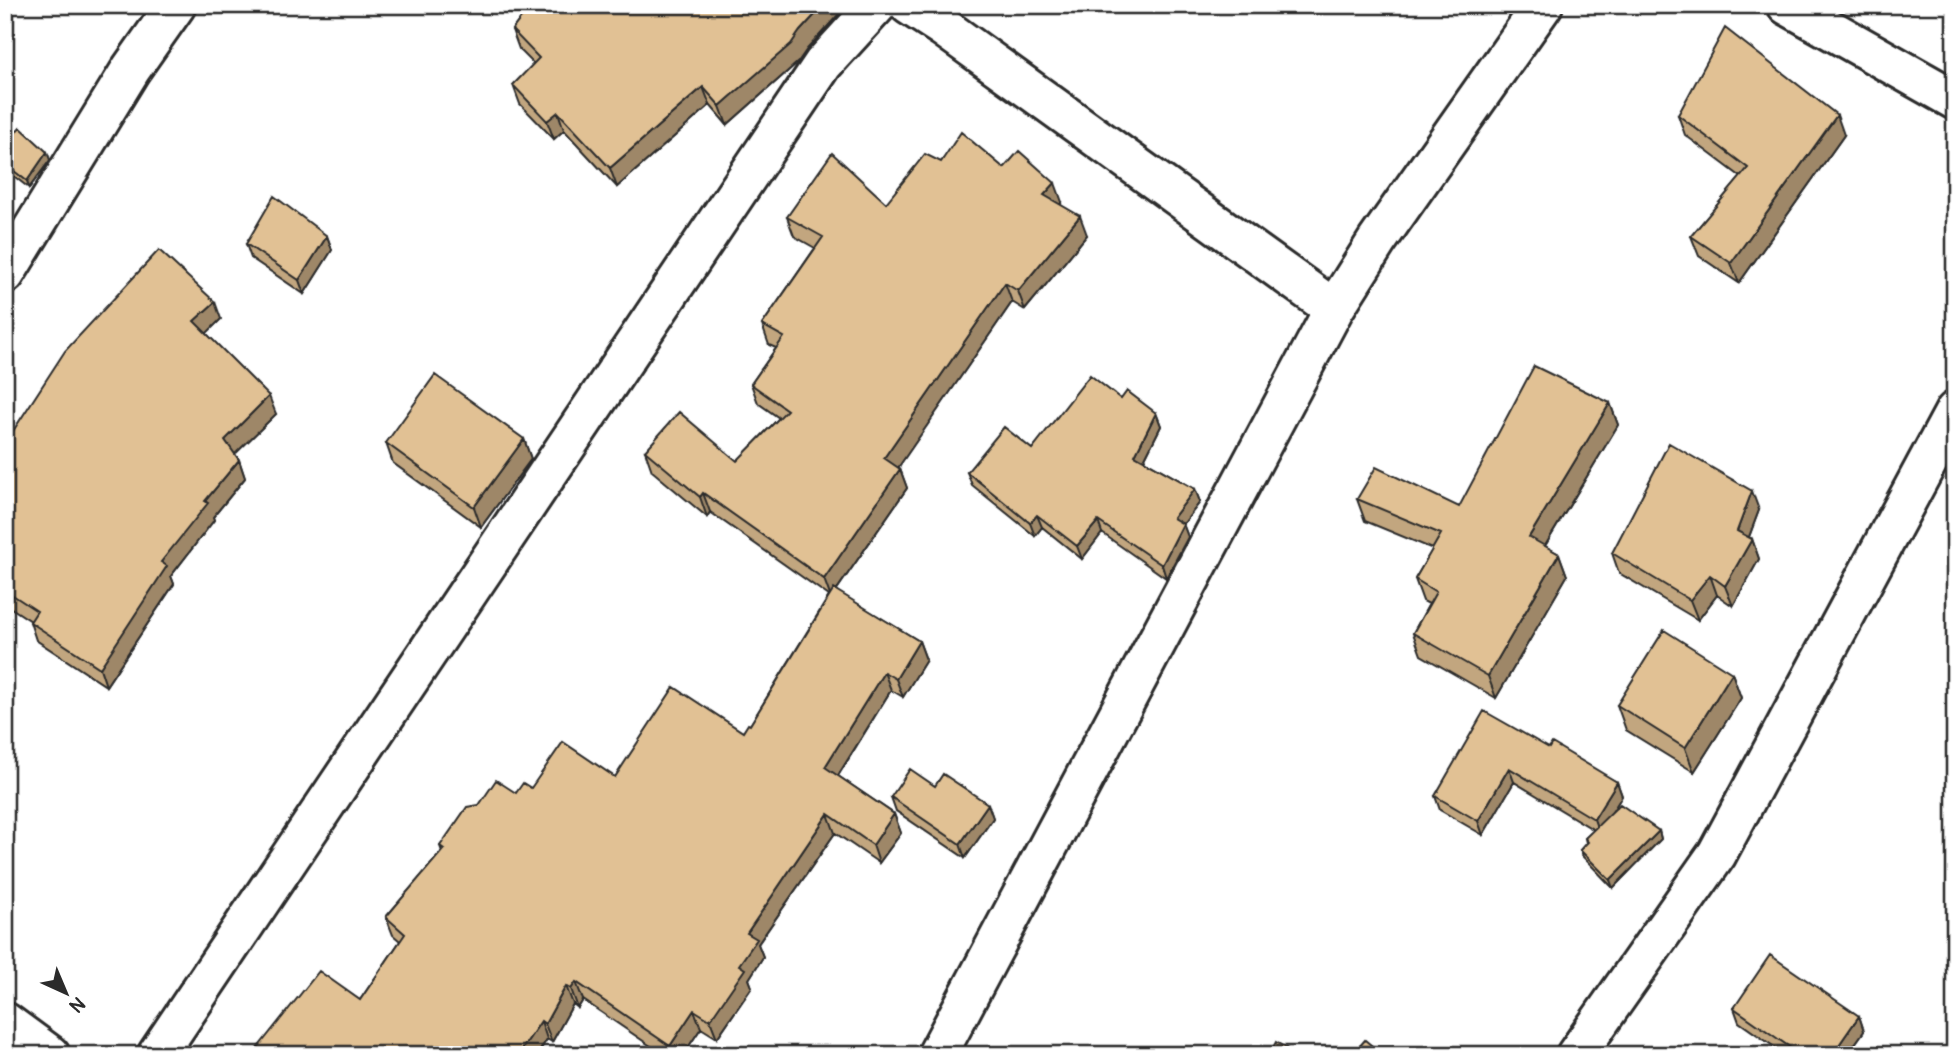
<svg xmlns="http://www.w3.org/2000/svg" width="1960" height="1060" viewBox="0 0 1960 1060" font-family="Pangolin,sans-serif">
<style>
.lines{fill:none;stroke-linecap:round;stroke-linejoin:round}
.minor-casing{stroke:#2b2b2b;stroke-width:44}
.minor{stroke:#fff;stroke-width:38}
.wall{fill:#c2a67f;stroke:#2b2b2b;stroke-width:2}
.shaded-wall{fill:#9e8768;stroke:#2b2b2b;stroke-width:2}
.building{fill:#e1c194;stroke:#2b2b2b;stroke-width:2}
</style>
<rect width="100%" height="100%" fill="#fff"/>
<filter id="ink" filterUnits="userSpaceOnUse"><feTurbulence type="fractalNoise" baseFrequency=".0143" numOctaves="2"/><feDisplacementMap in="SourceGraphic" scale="14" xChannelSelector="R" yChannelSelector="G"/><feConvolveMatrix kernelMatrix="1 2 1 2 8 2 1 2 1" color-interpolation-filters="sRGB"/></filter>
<g filter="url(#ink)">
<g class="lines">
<defs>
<path id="minor" d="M 909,5 L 943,27 L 1334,309
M 1787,5 L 1955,100
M 5,274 L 131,69 L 176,5
M 5,1022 L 50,1055
M 157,1055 L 823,64 L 877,5
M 937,1055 L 1334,309 L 1377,241 L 1543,5
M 1576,1055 L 1717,854 L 1955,411"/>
</defs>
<use href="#minor" class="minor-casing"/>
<use href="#minor" class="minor"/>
</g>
<path class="wall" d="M 531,5 L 847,5 L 807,49 L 798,62 L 727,125 L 710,105 L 617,187 L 564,130 L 554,139 L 520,104 L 513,85 L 534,64 L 519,49 L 512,30 Z
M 1678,115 L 1844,135 L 1739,283 L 1699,256 L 1691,236 L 1741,177 L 1685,135 Z
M 5,145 L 47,152 L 50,160 L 29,188 L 5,169 Z
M 941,162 L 1004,168 L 1062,202 L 1060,204 L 1087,235 L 1025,310 L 1012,302 L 898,467 L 900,469 L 907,488 L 836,591 L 919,641 L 926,660 L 903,697 L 891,690 L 838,776 L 894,814 L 901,833 L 879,863 L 835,833 L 758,944 L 763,957 L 749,979 L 752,987 L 717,1038 L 701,1028 L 683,1055 L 664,1055 L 583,1000 L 578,1008 L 573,1004 L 552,1042 L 547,1039 L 537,1055 L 257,1055 L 256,1050 L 360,1000 L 400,941 L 393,935 L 386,917 L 442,852 L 440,846 L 479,805 L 531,788 L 615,777 L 743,732 L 750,725 L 829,596 L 710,512 L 707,517 L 652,471 L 645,451 L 737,461 L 779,418 L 758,403 L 751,384 L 776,348 L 769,345 L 762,325 L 815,248 L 794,236 L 787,217 L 886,203 Z
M 327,236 L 332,250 L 304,294 L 251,258 L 246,244 Z
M 221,319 L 206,333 L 276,414 L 235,454 L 239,460 L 245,478 L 213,517 L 214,520 L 171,576 L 174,584 L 106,686 L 36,640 L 30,622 L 31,621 L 5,604 L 5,436 L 9,437 Z
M 1121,399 L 1156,413 L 1161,426 L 1144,460 L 1195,489 L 1200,502 L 1183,524 L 1188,537 L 1166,578 L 1102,533 L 1082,559 L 1042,527 L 1035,536 L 972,485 L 967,472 L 1032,449 Z
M 1610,403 L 1618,425 L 1545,546 L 1559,554 L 1567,576 L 1496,698 L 1421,655 L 1413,633 L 1429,604 L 1423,601 L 1415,579 L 1433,549 L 1365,521 L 1357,499 L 1459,507 Z
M 524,439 L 531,459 L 481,527 L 393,463 L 386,443 Z
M 1759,510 L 1749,537 L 1752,539 L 1759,559 L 1733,606 L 1717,595 L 1698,620 L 1619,573 L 1612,553 Z
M 1732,673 L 1741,698 L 1694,772 L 1626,730 L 1617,705 Z
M 1549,748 L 1617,782 L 1622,796 L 1612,812 L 1659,831 L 1661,839 L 1613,888 L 1583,857 L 1580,850 L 1586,843 L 1585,838 L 1594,830 L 1514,782 L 1483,835 L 1440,810 L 1435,796 Z
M 935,786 L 988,804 L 993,818 L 965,858 L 896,811 L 891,797 Z
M 1734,1008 L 1859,1016 L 1864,1031 L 1847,1055 L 1786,1055 L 1739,1022 Z"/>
<path class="shaded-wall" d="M 824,5 L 847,5 L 807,49 L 798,62 L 727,125 L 720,106 L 800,31 Z
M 703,87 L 710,105 L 617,187 L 610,168 Z
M 558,112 L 564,130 L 554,139 L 547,121 Z
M 1837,115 L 1844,135 L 1739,283 L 1731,263 Z
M 47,152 L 50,160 L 29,188 L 27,181 Z
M 1055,183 L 1062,202 L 1051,215 L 1044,195 Z
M 1080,216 L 1087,235 L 1025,310 L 1018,291 Z
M 327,236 L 332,250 L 304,294 L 299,280 Z
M 1005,283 L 1012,302 L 891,478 L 884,458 Z
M 215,302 L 221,319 L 201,339 L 194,321 Z
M 269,396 L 276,414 L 232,457 L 225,440 Z
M 1610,403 L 1618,425 L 1537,559 L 1529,537 Z
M 1156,413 L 1161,426 L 1140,468 L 1135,455 Z
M 524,439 L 531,459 L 481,527 L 474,507 Z
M 239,460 L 245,478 L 213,517 L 214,520 L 171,576 L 174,584 L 106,686 L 100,668 L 161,562 L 205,501 Z
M 900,469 L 907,488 L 831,598 L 824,579 Z
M 1195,489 L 1200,502 L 1178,531 L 1173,518 Z
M 1752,491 L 1759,510 L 1744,550 L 1737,531 Z
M 703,493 L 710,512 L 707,517 L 700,497 Z
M 1037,515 L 1042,527 L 1035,536 L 1030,523 Z
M 1098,521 L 1102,533 L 1082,559 L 1077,546 Z
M 1183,524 L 1188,537 L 1166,578 L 1162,565 Z
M 1752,539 L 1759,559 L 1733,606 L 1725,586 Z
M 1559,554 L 1567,576 L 1496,698 L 1488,676 Z
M 1710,575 L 1717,595 L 1698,620 L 1690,600 Z
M 919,641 L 926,660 L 903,697 L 896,679 Z
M 884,672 L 891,690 L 832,785 L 825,767 Z
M 1732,673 L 1741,698 L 1694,772 L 1685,748 Z
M 1509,768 L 1514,782 L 1483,835 L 1478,821 Z
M 1617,782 L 1622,796 L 1599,833 L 1594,819 Z
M 988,804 L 993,818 L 965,858 L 960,844 Z
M 828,814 L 835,833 L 758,944 L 763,957 L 749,979 L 752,987 L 717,1038 L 710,1020 L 739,965 L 747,933 Z
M 894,814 L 901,833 L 879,863 L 873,845 Z
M 1659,831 L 1661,839 L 1613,888 L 1610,880 Z
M 576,982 L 583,1000 L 578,1008 L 571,989 Z
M 566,986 L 573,1004 L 552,1042 L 545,1024 Z
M 694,1010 L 701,1028 L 683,1055 L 674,1055 L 670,1046 Z
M 1859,1016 L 1864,1031 L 1847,1055 L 1832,1055 Z
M 541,1021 L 547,1039 L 537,1055 L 518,1055 Z"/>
<path class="building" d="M 531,5 L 824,5 L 800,31 L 791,44 L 720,106 L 703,87 L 610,168 L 558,112 L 547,121 L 513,85 L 539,58 L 512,30 Z
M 1725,28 L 1837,115 L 1731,263 L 1691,236 L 1748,168 L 1678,115 Z
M 20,127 L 47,152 L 27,181 L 5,164 L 5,145 Z
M 961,132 L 1004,168 L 1019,151 L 1055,183 L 1044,195 L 1080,216 L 1018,291 L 1005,283 L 884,458 L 900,469 L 824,579 L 703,493 L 700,497 L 645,451 L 679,412 L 737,461 L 787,410 L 751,384 L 784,337 L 762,325 L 823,237 L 787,217 L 832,153 L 886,203 L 925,154 L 941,162 Z
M 274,196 L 327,236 L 299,280 L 246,244 Z
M 159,250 L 215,302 L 194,321 L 269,396 L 225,440 L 239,460 L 205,501 L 208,503 L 161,562 L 167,566 L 100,668 L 30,622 L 37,611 L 5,590 L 5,436 L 6,435 L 9,437 L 65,351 Z
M 1534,366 L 1610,403 L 1529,537 L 1559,554 L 1488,676 L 1413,633 L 1436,592 L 1415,579 L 1441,534 L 1357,499 L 1376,467 L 1459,507 Z
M 435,375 L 524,439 L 474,507 L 386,443 Z
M 1090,375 L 1121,399 L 1127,391 L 1156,413 L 1135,455 L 1195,489 L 1173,518 L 1183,524 L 1162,565 L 1098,521 L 1077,546 L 1037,515 L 1030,523 L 967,472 L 1004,427 L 1032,449 Z
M 1669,443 L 1752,491 L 1737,531 L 1752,539 L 1725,586 L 1710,575 L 1690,600 L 1612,553 Z
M 834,589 L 919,641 L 896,679 L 884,672 L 825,767 L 894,814 L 873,845 L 828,814 L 747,933 L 757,939 L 739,965 L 745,969 L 710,1020 L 694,1010 L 670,1046 L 576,982 L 571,989 L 566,986 L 545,1024 L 541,1021 L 518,1055 L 262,1055 L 256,1050 L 319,971 L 360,1000 L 405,934 L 386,917 L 444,849 L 440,846 L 467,807 L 479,805 L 496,780 L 516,793 L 523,783 L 531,788 L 563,742 L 615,777 L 674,687 L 743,732 L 748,724 L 750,725 Z
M 1664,630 L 1732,673 L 1685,748 L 1617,705 Z
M 1484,711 L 1549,748 L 1552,743 L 1617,782 L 1594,819 L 1509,768 L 1478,821 L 1435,796 Z
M 910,769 L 935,786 L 943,774 L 988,804 L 960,844 L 891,797 Z
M 1620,804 L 1659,831 L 1610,880 L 1580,850 L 1588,842 L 1585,838 Z
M 1770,955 L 1859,1016 L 1832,1055 L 1801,1055 L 1734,1008 Z
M 1365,1040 L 1383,1055 L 1352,1055 Z
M 1276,1042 L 1298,1055 L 1269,1055 Z"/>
</g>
<rect width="1960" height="1060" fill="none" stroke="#fff" stroke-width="28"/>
<rect x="14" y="14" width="1932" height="1032" fill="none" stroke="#2b2b2b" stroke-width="2.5" filter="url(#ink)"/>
<g transform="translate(66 993) rotate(136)" stroke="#ffffff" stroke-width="5" paint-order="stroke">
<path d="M0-5L12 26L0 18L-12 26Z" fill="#2b2b2b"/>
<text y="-10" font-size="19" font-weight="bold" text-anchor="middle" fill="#2b2b2b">N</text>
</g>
</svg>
